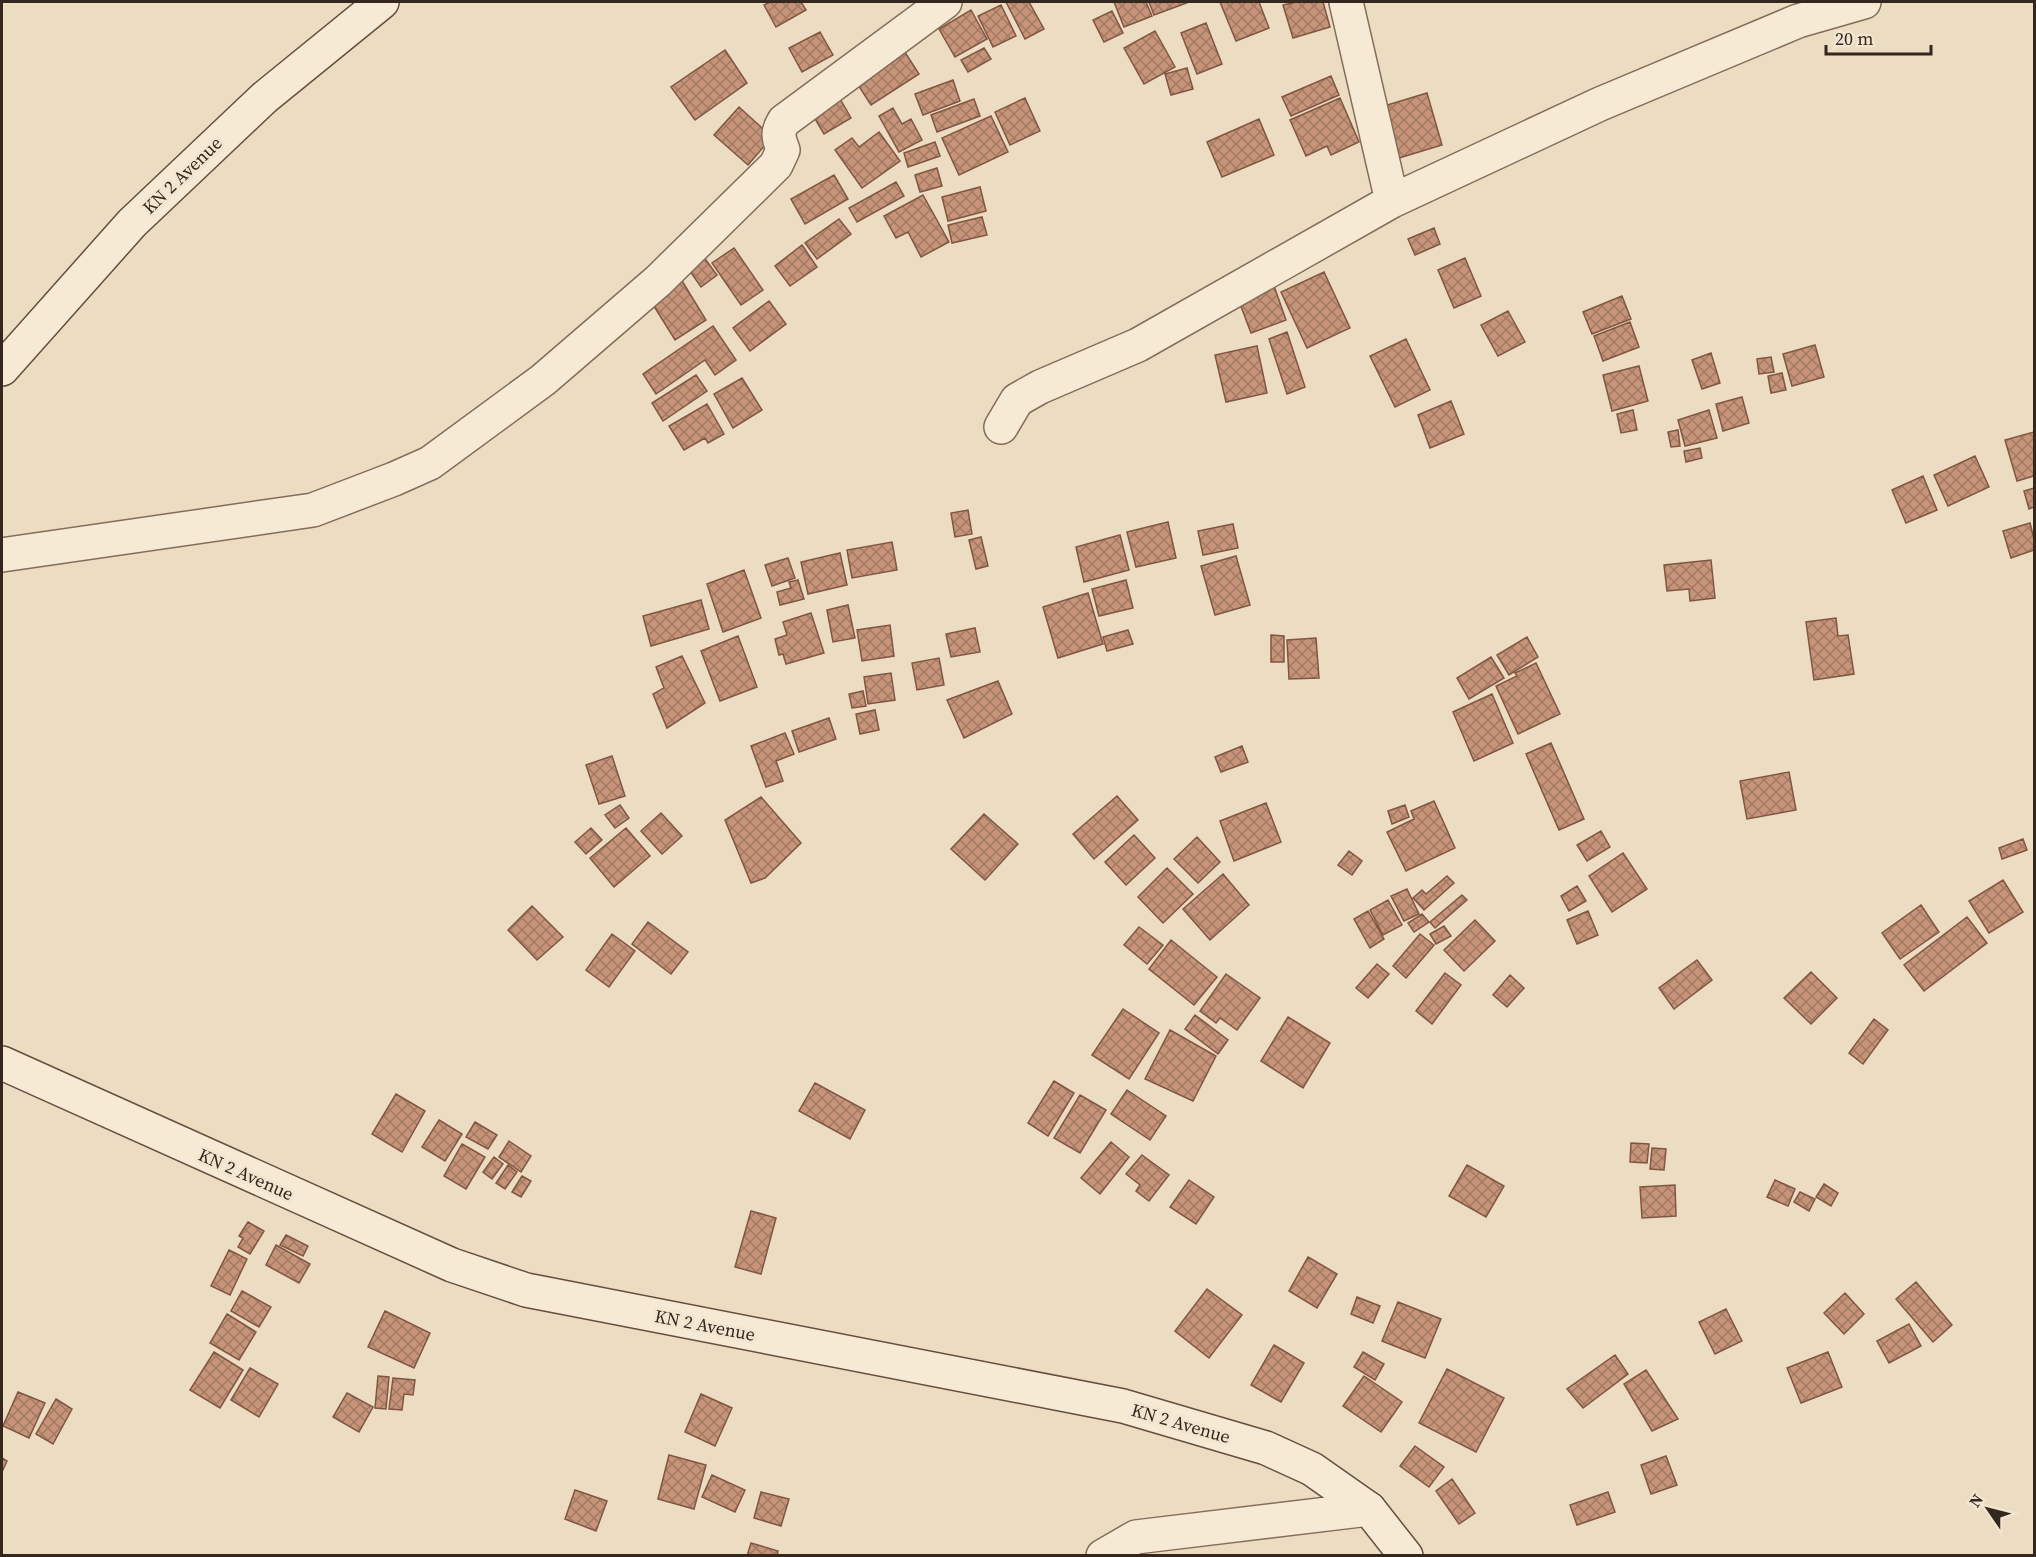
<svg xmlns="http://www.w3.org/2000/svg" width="2036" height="1557" viewBox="0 0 2036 1557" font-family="'Source Serif 4',serif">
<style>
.building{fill:url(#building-cross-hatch);stroke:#815641;stroke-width:1.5}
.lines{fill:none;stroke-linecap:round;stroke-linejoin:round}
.minor-casing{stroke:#836d5a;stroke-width:36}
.secondary-casing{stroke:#654e3d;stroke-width:36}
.minor{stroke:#f6ead4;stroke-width:33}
.secondary{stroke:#f6ead4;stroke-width:33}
.labels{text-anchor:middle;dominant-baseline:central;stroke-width:6;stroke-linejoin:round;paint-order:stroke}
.street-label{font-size:18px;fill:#34271d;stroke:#f3e6d1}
</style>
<defs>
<pattern id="building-cross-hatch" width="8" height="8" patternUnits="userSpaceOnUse" patternTransform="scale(1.5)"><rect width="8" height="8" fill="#c7947a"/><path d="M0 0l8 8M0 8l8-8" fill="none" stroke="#a27963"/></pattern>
</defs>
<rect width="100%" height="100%" fill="#ebdcc2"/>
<path class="building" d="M 770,2 L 801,2 L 806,10 L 776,27 L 764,5 Z
M 1006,2 L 1029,2 L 1044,29 L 1025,39 Z
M 1114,2 L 1146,2 L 1152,16 L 1124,27 Z
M 1149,2 L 1189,2 L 1154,15 Z
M 1220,2 L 1259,2 L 1269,28 L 1236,41 Z
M 1296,2 L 1323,2 L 1330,27 L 1293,38 L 1283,5 Z
M 1001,5 L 1016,36 L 993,47 L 978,16 Z
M 971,10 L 987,39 L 955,57 L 939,29 Z
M 1112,11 L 1123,33 L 1104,42 L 1093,20 Z
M 1206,23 L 1222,64 L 1197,74 L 1181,33 Z
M 1155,31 L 1175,67 L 1144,84 L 1124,48 Z
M 820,32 L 833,55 L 802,72 L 789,48 Z
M 899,43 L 919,74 L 871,105 L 851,74 Z
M 984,48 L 991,59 L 968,72 L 961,60 Z
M 725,50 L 747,83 L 695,120 L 671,87 Z
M 1187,68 L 1193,89 L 1171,95 L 1165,74 Z
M 1331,76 L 1339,95 L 1291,116 L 1282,97 Z
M 953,80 L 960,101 L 923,115 L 915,94 Z
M 835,90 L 851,118 L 824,134 L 808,107 Z
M 1427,93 L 1442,145 L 1399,158 L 1384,106 Z
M 1025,98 L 1040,131 L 1010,145 L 995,112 Z
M 1340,98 L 1359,142 L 1331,155 L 1327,146 L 1306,156 L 1290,120 Z
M 974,99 L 980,116 L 937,132 L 931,115 Z
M 739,107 L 772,137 L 748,165 L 714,135 Z
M 893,108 L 902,124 L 911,119 L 922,140 L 899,152 L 879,116 Z
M 991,116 L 1008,152 L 959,175 L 942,138 Z
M 1259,119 L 1274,155 L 1222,177 L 1207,142 Z
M 879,132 L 900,161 L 862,188 L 835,150 L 852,138 L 859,147 Z
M 935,142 L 940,156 L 908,167 L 904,153 Z
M 937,168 L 942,186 L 920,192 L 915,175 Z
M 834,175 L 848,199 L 805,224 L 791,199 Z
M 896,182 L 904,196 L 857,222 L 849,208 Z
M 980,187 L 986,211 L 948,221 L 942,197 Z
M 923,195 L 949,242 L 921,257 L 908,232 L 896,238 L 884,216 Z
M 982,217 L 987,235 L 952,243 L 948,225 Z
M 839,219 L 851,234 L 817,259 L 805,243 Z
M 1434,228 L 1440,244 L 1415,255 L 1408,239 Z
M 802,245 L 817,267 L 790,286 L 775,266 Z
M 734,248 L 763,290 L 741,305 L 712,263 Z
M 703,256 L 717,275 L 701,287 L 687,267 Z
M 1465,258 L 1481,296 L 1454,308 L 1438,270 Z
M 1324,272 L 1350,328 L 1307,348 L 1281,292 Z
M 679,276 L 706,320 L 675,340 L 647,295 Z
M 1273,283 L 1286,320 L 1251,333 L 1237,296 Z
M 1622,296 L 1631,319 L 1592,334 L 1583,312 Z
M 769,301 L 786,324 L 750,351 L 733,328 Z
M 1508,311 L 1525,342 L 1498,356 L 1481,325 Z
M 1630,322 L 1639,347 L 1603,361 L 1594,336 Z
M 713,326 L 736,360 L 715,375 L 705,360 L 656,394 L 643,374 Z
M 1287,332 L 1305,387 L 1287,394 L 1269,339 Z
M 1406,339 L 1430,390 L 1395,407 L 1370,356 Z
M 1815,345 L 1824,377 L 1792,386 L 1783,354 Z
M 1257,346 L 1267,393 L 1226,402 L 1215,355 Z
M 1711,353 L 1720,383 L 1702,389 L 1692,360 Z
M 1771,357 L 1774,372 L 1759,374 L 1757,359 Z
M 1639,366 L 1648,401 L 1612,411 L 1603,375 Z
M 1782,373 L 1786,390 L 1771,393 L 1768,376 Z
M 696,375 L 707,391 L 663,421 L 652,403 Z
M 742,378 L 762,410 L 733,428 L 714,394 Z
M 1742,397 L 1749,423 L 1723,431 L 1716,404 Z
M 1451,401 L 1464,434 L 1430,448 L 1418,415 Z
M 707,404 L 724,434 L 708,443 L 705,438 L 684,450 L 669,426 Z
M 1633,410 L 1637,430 L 1621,433 L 1617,414 Z
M 1709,410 L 1717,438 L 1685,446 L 1678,420 Z
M 1678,430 L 1680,446 L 1671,447 L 1668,432 Z
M 2034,432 L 2034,476 L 2017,481 L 2005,440 Z
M 1700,448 L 1702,458 L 1686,462 L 1684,451 Z
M 1975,456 L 1989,487 L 1948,506 L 1934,475 Z
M 1923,476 L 1937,510 L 1906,523 L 1892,490 Z
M 2034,488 L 2034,507 L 2029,509 L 2024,491 Z
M 968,510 L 972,534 L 955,537 L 951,513 Z
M 1168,522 L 1176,558 L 1136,567 L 1127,532 Z
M 2030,523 L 2034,539 L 2034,550 L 2011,558 L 2003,531 Z
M 1233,524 L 1238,548 L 1203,555 L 1198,531 Z
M 1120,535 L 1129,570 L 1084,582 L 1076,547 Z
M 981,537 L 988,566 L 976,569 L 969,540 Z
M 892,542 L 897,570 L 852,578 L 847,550 Z
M 840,553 L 847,585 L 808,594 L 801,562 Z
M 1236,556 L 1250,605 L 1215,615 L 1201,566 Z
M 788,558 L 795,578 L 772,586 L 765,565 Z
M 1711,560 L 1715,598 L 1690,601 L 1689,589 L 1667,591 L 1664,565 Z
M 744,570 L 761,618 L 723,632 L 707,584 Z
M 798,580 L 804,599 L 780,605 L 777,592 L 791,588 L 789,582 Z
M 1126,580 L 1133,608 L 1099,616 L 1092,589 Z
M 1088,593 L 1103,644 L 1058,658 L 1043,607 Z
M 701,600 L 709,629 L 651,646 L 643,616 Z
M 848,605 L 855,638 L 833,642 L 827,610 Z
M 811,613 L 824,653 L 786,664 L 783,654 L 779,655 L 775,639 L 787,635 L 783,622 Z
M 1836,618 L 1838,636 L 1848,635 L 1854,674 L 1814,680 L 1806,622 Z
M 890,625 L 894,656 L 862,661 L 857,630 Z
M 975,628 L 980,652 L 951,657 L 946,634 Z
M 1128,630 L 1133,644 L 1107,651 L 1103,637 Z
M 1271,635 L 1284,636 L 1284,662 L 1271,662 Z
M 738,636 L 757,687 L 720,701 L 701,651 Z
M 1527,637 L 1538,657 L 1509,675 L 1497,655 Z
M 1316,638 L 1319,678 L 1289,679 L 1287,640 Z
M 682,656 L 705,703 L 667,728 L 653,694 L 664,688 L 656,667 Z
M 1491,657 L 1504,678 L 1469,699 L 1457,678 Z
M 939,658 L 944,685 L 917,690 L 912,663 Z
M 1536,663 L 1560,714 L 1518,734 L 1496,686 L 1517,676 L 1515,673 Z
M 891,673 L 895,700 L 868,704 L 864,677 Z
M 998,681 L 1012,714 L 964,738 L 947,700 Z
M 863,691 L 866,706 L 852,708 L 849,694 Z
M 1492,694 L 1513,743 L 1474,761 L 1453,712 Z
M 875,710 L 879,730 L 860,734 L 856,714 Z
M 829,718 L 836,739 L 799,752 L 792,731 Z
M 785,733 L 794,754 L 776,761 L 783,781 L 766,787 L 751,746 Z
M 1551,743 L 1584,819 L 1559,830 L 1526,754 Z
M 1242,746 L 1248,762 L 1221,772 L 1215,757 Z
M 612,756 L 625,796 L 599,804 L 586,765 Z
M 1789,772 L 1796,810 L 1747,819 L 1740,781 Z
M 1117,796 L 1138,820 L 1094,859 L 1073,834 Z
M 761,797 L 801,843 L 765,878 L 751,883 L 725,820 Z
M 1434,801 L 1455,848 L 1406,871 L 1387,832 L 1414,819 L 1411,811 Z
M 1266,803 L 1281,842 L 1234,861 L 1220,821 Z
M 620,805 L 629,818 L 615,828 L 605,815 Z
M 1405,805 L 1409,817 L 1392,824 L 1388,811 Z
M 661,813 L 682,836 L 662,854 L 641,831 Z
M 984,814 L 1018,844 L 985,880 L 951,849 Z
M 591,828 L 602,840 L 586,854 L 575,842 Z
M 626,828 L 650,856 L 614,887 L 590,858 Z
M 1601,831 L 1610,847 L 1587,861 L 1577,845 Z
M 1134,835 L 1155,858 L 1126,885 L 1105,862 Z
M 1197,837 L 1220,862 L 1198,883 L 1174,859 Z
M 2023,839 L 2027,850 L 2002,859 L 1999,848 Z
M 1349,851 L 1362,861 L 1352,875 L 1338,865 Z
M 1623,853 L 1647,889 L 1612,912 L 1589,876 Z
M 1167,868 L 1193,894 L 1163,923 L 1138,897 Z
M 1223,874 L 1249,905 L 1210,940 L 1183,909 Z
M 1447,876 L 1454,883 L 1424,910 L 1413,898 L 1422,890 L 1426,894 Z
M 2003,880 L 2023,912 L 1989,933 L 1969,901 Z
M 1577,886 L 1586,901 L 1569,911 L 1561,896 Z
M 1407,889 L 1419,914 L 1404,921 L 1391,896 Z
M 1462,895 L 1467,900 L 1435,928 L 1430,922 Z
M 1388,900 L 1402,925 L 1383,935 L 1370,910 Z
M 1921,905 L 1939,932 L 1900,959 L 1882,933 Z
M 532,906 L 563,937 L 537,960 L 508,930 Z
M 1368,911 L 1384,939 L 1370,948 L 1354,919 Z
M 1588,911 L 1598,935 L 1577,944 L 1567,920 Z
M 1422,914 L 1429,922 L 1414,932 L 1408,923 Z
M 1967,917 L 1987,943 L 1924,991 L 1904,965 Z
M 1475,920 L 1495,941 L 1464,971 L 1444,950 Z
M 648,922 L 688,952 L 671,974 L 632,944 Z
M 1444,926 L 1451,936 L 1436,944 L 1430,934 Z
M 1139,927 L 1163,945 L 1147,964 L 1124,945 Z
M 612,934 L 635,951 L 609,987 L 586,970 Z
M 1420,934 L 1434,945 L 1406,978 L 1393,966 Z
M 1171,940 L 1217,977 L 1194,1005 L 1149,969 Z
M 1697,960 L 1712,980 L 1674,1009 L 1659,988 Z
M 1377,964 L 1389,974 L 1368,998 L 1356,988 Z
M 1811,972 L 1837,998 L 1811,1024 L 1784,998 Z
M 1445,973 L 1461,985 L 1432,1024 L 1416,1011 Z
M 1226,974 L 1260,998 L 1237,1030 L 1220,1018 L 1216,1023 L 1200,1011 Z
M 1510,975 L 1524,988 L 1507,1007 L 1493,995 Z
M 1123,1009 L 1159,1033 L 1129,1079 L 1092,1055 Z
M 1195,1015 L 1228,1040 L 1218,1054 L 1185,1029 Z
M 1288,1017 L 1330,1043 L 1303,1088 L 1261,1061 Z
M 1874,1019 L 1888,1030 L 1863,1064 L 1849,1053 Z
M 1170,1030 L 1216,1056 L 1193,1101 L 1145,1079 Z
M 1054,1081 L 1074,1093 L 1048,1136 L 1028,1123 Z
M 815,1083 L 865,1110 L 850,1139 L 799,1111 Z
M 1127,1090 L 1166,1116 L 1150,1140 L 1111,1114 Z
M 396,1094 L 425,1111 L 402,1152 L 372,1134 Z
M 1080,1095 L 1106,1110 L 1080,1153 L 1054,1138 Z
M 439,1120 L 462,1134 L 445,1161 L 422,1147 Z
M 475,1122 L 497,1135 L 488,1149 L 466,1137 Z
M 509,1141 L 531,1156 L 521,1172 L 499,1157 Z
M 1111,1142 L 1129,1157 L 1100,1194 L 1081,1178 Z
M 1631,1143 L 1649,1144 L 1647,1163 L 1630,1162 Z
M 462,1144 L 485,1157 L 466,1189 L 444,1176 Z
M 1652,1148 L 1666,1149 L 1664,1170 L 1650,1169 Z
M 1142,1155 L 1169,1175 L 1149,1201 L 1136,1191 L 1140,1185 L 1126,1174 Z
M 494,1157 L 503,1164 L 492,1179 L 483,1172 Z
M 508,1165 L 517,1172 L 505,1189 L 496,1183 Z
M 1467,1165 L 1504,1186 L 1486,1217 L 1449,1196 Z
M 522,1176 L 531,1181 L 521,1197 L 512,1192 Z
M 1189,1180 L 1214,1197 L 1196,1224 L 1170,1207 Z
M 1775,1180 L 1795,1189 L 1788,1206 L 1767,1197 Z
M 1824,1184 L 1838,1193 L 1831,1206 L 1816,1197 Z
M 1675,1185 L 1676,1216 L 1642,1218 L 1640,1187 Z
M 1800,1192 L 1815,1199 L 1809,1211 L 1794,1202 Z
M 751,1211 L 776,1218 L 761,1274 L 735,1267 Z
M 248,1222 L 264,1231 L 250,1254 L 238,1247 L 243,1238 L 239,1236 Z
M 286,1235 L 308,1246 L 303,1256 L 280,1245 Z
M 276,1245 L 310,1264 L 299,1283 L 266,1265 Z
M 229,1250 L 247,1259 L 230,1295 L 211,1286 Z
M 1308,1257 L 1337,1274 L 1317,1308 L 1289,1291 Z
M 1916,1282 L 1952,1325 L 1933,1342 L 1896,1299 Z
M 1207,1289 L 1242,1315 L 1209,1358 L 1175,1331 Z
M 242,1291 L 271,1307 L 259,1327 L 231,1311 Z
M 1845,1293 L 1864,1314 L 1844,1334 L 1824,1313 Z
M 1357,1297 L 1380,1306 L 1373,1323 L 1351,1314 Z
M 1398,1302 L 1441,1319 L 1425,1358 L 1382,1341 Z
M 1726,1309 L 1742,1341 L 1715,1354 L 1699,1322 Z
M 385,1311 L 430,1333 L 414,1368 L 368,1347 Z
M 227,1314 L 256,1332 L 239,1360 L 210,1343 Z
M 1909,1324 L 1921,1346 L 1889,1363 L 1877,1341 Z
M 1274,1345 L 1304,1363 L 1281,1402 L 1251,1385 Z
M 214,1352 L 243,1370 L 220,1408 L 190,1390 Z
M 1363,1352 L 1384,1364 L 1375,1380 L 1354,1367 Z
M 1828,1352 L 1842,1387 L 1801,1403 L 1787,1368 Z
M 1615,1355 L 1628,1374 L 1583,1408 L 1567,1389 Z
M 250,1368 L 278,1384 L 259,1417 L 231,1400 Z
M 1447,1369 L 1504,1398 L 1476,1452 L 1419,1423 Z
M 1646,1370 L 1678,1419 L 1652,1431 L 1624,1384 Z
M 378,1376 L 389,1377 L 386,1409 L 375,1408 Z
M 1364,1376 L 1402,1402 L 1381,1432 L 1343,1406 Z
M 393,1378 L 415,1380 L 413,1395 L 404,1394 L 402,1410 L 389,1409 Z
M 18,1392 L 45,1403 L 29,1438 L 3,1426 Z
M 347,1393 L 373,1407 L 359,1432 L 333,1417 Z
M 701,1394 L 732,1408 L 715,1446 L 685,1432 Z
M 56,1399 L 72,1409 L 53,1444 L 36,1434 Z
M 1415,1446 L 1444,1467 L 1429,1487 L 1400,1466 Z
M 669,1455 L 706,1465 L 694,1509 L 658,1499 Z
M 1666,1456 L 1677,1485 L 1651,1494 L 1641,1465 Z
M 2,1458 L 7,1461 L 2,1472 Z
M 712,1475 L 745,1490 L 735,1512 L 702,1497 Z
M 1452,1479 L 1475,1513 L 1459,1524 L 1436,1491 Z
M 575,1490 L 607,1501 L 596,1531 L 565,1519 Z
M 761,1492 L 789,1499 L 781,1526 L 754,1518 Z
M 1608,1492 L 1615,1512 L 1577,1525 L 1570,1505 Z
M 751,1543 L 778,1551 L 777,1556 L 747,1556 Z"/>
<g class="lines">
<defs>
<path id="minor" d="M 1346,2 L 1392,201
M 1001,427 L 1017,400 L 1040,387 L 1138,345 L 1392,201 L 1600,104 L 1798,21 L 1864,2
M 2,555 L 313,510 L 394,479 L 430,463 L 543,380 L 658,281 L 776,165 L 783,150 C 778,137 777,132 784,121 L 945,2
M 1103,1556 L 1136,1537 L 1369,1509"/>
<path id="secondary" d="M 2,369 L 132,223 L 264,98 L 382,2
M 2,1063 L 452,1265 L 526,1290 L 1123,1406 L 1266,1448 L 1312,1469 L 1369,1509 L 1406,1556"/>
</defs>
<use href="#minor" class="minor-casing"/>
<use href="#secondary" class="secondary-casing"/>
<use href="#minor" class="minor"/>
<use href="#secondary" class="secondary"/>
</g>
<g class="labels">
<g class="street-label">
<text transform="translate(182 175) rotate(-44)">KN 2 Avenue</text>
<text transform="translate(246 1174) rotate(24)">KN 2 Avenue</text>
<text transform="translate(705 1325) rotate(11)">KN 2 Avenue</text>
<text transform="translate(1181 1423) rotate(16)">KN 2 Avenue</text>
</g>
</g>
<rect width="2036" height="1557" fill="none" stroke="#34271d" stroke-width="6"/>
<g transform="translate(1988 1509) rotate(305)" stroke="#f3e6d1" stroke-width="4.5" paint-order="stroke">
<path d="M0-4.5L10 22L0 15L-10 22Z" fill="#34271d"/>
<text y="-9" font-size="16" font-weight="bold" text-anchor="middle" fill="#34271d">N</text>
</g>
<path d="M1826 45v9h105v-9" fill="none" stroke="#34271d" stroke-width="3"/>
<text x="1835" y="45" font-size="18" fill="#34271d" stroke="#f3e6d1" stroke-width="4.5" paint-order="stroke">20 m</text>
</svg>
